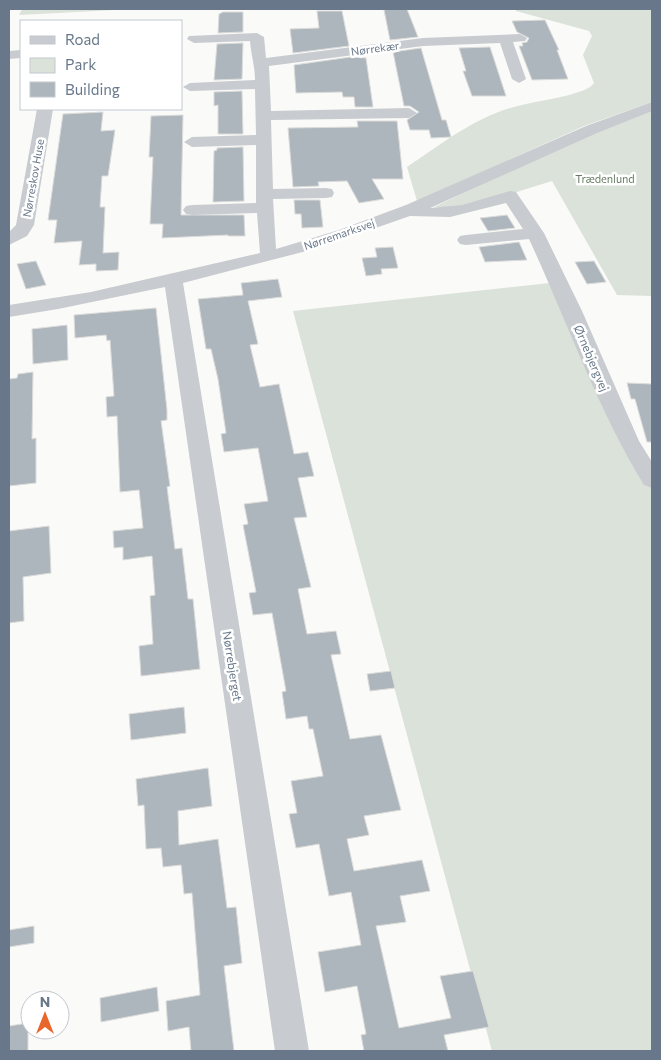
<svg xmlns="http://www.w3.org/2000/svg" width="661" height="1060" viewBox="0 0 661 1060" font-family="Commissioner,sans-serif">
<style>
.green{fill:#dbe2d9}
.building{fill:#aeb6bd;stroke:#dcdcda}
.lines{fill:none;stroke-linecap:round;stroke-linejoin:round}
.minor{fill:#c8cbcf;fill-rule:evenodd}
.labels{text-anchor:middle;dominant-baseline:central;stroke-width:5;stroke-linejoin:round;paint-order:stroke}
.far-street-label{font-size:11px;fill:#68788a;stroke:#fff}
.far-park-label{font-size:11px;fill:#667b63;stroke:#fff}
.street-label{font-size:12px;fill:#68788a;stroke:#fff}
</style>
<rect width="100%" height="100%" fill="#fafaf8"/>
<path class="green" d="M 22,9 L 134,9 L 19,15 Z
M 516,9 L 652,9 L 652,102 L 584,126 L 417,201 L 407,167 C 443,143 479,114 522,105 C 536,101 587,95 594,83 L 583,55 L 592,36 L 589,31 L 516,11 Z
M 652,110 L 652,296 L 617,295 L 552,181 L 462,209 L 434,207 L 592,132 Z
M 550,283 L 621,442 L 652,489 L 652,1051 L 492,1051 L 293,311 Z"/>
<path class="building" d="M 390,9 L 407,9 L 418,37 L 390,40 L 384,10 Z
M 317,11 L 342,11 L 349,46 L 293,53 L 290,29 L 319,28 Z
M 223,12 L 243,12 L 243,32 L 218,33 L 219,14 Z
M 545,20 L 559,50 L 557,50 L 568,79 L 532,80 L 519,46 L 523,46 L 522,43 L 527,42 L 529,38 L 517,32 L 512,21 Z
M 243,43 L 242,79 L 214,80 L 217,44 Z
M 490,47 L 506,96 L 472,96 L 463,71 L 466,71 L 459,48 Z
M 421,48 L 442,120 L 446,120 L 451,137 L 431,138 L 429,130 L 410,130 L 407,120 L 419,112 L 410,106 L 404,106 L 393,52 Z
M 351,57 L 366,58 L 373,107 L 355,107 L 354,97 L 343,97 L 342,92 L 296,93 L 294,65 Z
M 242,91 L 243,134 L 218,134 L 218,105 L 214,106 L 214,92 Z
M 103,112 L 101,131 L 115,130 L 108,176 L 102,176 L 100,207 L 105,207 L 103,253 L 119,252 L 118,270 L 96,271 L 96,264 L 79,265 L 82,241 L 54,243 L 57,220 L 48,220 L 63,114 Z
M 183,115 L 181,215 L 244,215 L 245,236 L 228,236 L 228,235 L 162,238 L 163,224 L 150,224 L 153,157 L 149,157 L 151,116 Z
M 357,121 L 397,121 L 403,179 L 372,179 L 384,199 L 359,203 L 347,181 L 318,182 L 319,186 L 293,187 L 288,128 L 358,127 Z
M 243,147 L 244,201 L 213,202 L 214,151 L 217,150 L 217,148 Z
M 294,200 L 320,200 L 323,227 L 302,228 L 301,214 L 295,214 Z
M 507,215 L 515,228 L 488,231 L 480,218 Z
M 519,242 L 527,260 L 485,262 L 479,247 Z
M 393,247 L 398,268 L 381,269 L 382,274 L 366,276 L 362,258 L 377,257 L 375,248 Z
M 36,261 L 46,285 L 26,289 L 17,264 Z
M 594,261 L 606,282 L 587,284 L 575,262 Z
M 278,279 L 282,297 L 248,301 L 258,344 L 250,345 L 260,387 L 279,384 L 294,454 L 308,452 L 314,476 L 298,478 L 307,517 L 294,518 L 311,587 L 298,589 L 307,634 L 336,631 L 341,654 L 331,655 L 350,739 L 381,735 L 401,810 L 364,816 L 369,835 L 347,839 L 354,871 L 422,860 L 430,891 L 400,896 L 406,922 L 376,926 L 399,1028 L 451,1018 L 440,976 L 473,971 L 489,1027 L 444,1035 L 448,1051 L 364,1051 L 361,1035 L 366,1034 L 357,986 L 325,992 L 318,952 L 361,945 L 351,892 L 329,896 L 319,844 L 296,848 L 289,814 L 297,813 L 291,781 L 323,776 L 313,729 L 309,729 L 307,716 L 286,719 L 282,692 L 286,691 L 272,613 L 253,615 L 249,593 L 256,592 L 243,525 L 248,524 L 244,504 L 268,501 L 258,448 L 224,452 L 221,434 L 226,433 L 218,379 L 211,349 L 206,349 L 198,299 L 243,295 L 241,283 Z
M 156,308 L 167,410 L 167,420 L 161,421 L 170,486 L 167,487 L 175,549 L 182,548 L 188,599 L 193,599 L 200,669 L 141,676 L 139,646 L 153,644 L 150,596 L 155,595 L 152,556 L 123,560 L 123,547 L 114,548 L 113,531 L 143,528 L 139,490 L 120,492 L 117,416 L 107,417 L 106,397 L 114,396 L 110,340 L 107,341 L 106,335 L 75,338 L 74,315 Z
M 67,325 L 68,360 L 33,364 L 32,329 Z
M 33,372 L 32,439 L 36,438 L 36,483 L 9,486 L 9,379 L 17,378 L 18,374 Z
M 627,383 L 652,384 L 652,442 L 647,442 L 635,399 L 631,399 Z
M 49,526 L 51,573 L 23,577 L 24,621 L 9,623 L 9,531 Z
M 391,671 L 395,688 L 370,691 L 367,674 Z
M 184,707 L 186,733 L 131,740 L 129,714 Z
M 208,768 L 212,806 L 178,811 L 179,845 L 218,839 L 227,908 L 236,907 L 242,963 L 224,966 L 234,1051 L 191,1051 L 189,1027 L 168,1031 L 166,1001 L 200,995 L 192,893 L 184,894 L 181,865 L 163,867 L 161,848 L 146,849 L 144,805 L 138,806 L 136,779 Z
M 34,926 L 34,943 L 9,947 L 9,930 Z
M 157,987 L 159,1011 L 101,1022 L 100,998 Z
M 28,1023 L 28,1051 L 9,1051 L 9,1026 Z"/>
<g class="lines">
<path class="minor" d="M 257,33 L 264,37 L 266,58 L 423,38 L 520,34 L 527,38 L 525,41 L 513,42 L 526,79 L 519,83 L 512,79 L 500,43 L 423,46 L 269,66 L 271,111 L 409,108 L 417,113 L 409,118 L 271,120 L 273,189 L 326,188 L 332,189 L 334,193 L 332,197 L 326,198 L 273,199 L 276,249 L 339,230 L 406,205 L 586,126 L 652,102 L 652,111 L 597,133 L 430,208 L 462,205 L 510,191 L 516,192 L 544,233 L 582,311 L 639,441 L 652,462 L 652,488 L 644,485 C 597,408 567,321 529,239 L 466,245 L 460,244 L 457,240 L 460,236 L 466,235 L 523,229 L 506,203 L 450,217 L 410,216 L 318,248 L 183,283 L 309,1051 L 275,1051 L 165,287 L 58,309 L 9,317 L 9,305 L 91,292 L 260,253 L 257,213 L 192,215 L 186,214 L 183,210 L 186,206 L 192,205 L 256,203 L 256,145 L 192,147 L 184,142 L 192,137 L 256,135 L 255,89 L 190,91 L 183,87 L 190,83 L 255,80 C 255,66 251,55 250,41 L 194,43 L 187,39 L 189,36 Z
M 21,50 L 21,58 L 9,59 L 9,51 Z
M 37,109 L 53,109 L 34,225 L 27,236 L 9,245 L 9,232 L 16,225 Z"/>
</g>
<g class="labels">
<g class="far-street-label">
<text transform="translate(375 48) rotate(-8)">Nørrekær</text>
<text transform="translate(33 178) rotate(-80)">Nørreskov Huse</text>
<text transform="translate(339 234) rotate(-19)">Nørremarksvej</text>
</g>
<g class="far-park-label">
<text x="605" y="178">Trædenlund</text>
</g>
<g class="street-label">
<text transform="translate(592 358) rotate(67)">Ørnebjergvej</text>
<text transform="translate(233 666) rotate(81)">Nørrebjerget</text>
</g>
</g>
<rect width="661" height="1060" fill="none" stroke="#68788a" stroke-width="20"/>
<rect x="20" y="20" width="162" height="90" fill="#ffffff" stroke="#c3c9d0"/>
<rect x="30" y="36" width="25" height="8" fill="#c8cbcf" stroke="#c3c9d0"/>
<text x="65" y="45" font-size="15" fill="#68788a">Road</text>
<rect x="30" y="58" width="25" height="15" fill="#dbe2d9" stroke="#c3c9d0"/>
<text x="65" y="70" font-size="15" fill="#68788a">Park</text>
<rect x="30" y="82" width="25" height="15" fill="#aeb6bd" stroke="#c3c9d0"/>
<text x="65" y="95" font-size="15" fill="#68788a">Building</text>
<g transform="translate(45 1015)"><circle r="24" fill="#ffffff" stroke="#c3c9d0"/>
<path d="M0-4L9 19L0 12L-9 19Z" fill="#e8662a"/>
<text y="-8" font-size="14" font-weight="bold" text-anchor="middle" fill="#68788a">N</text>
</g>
</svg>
